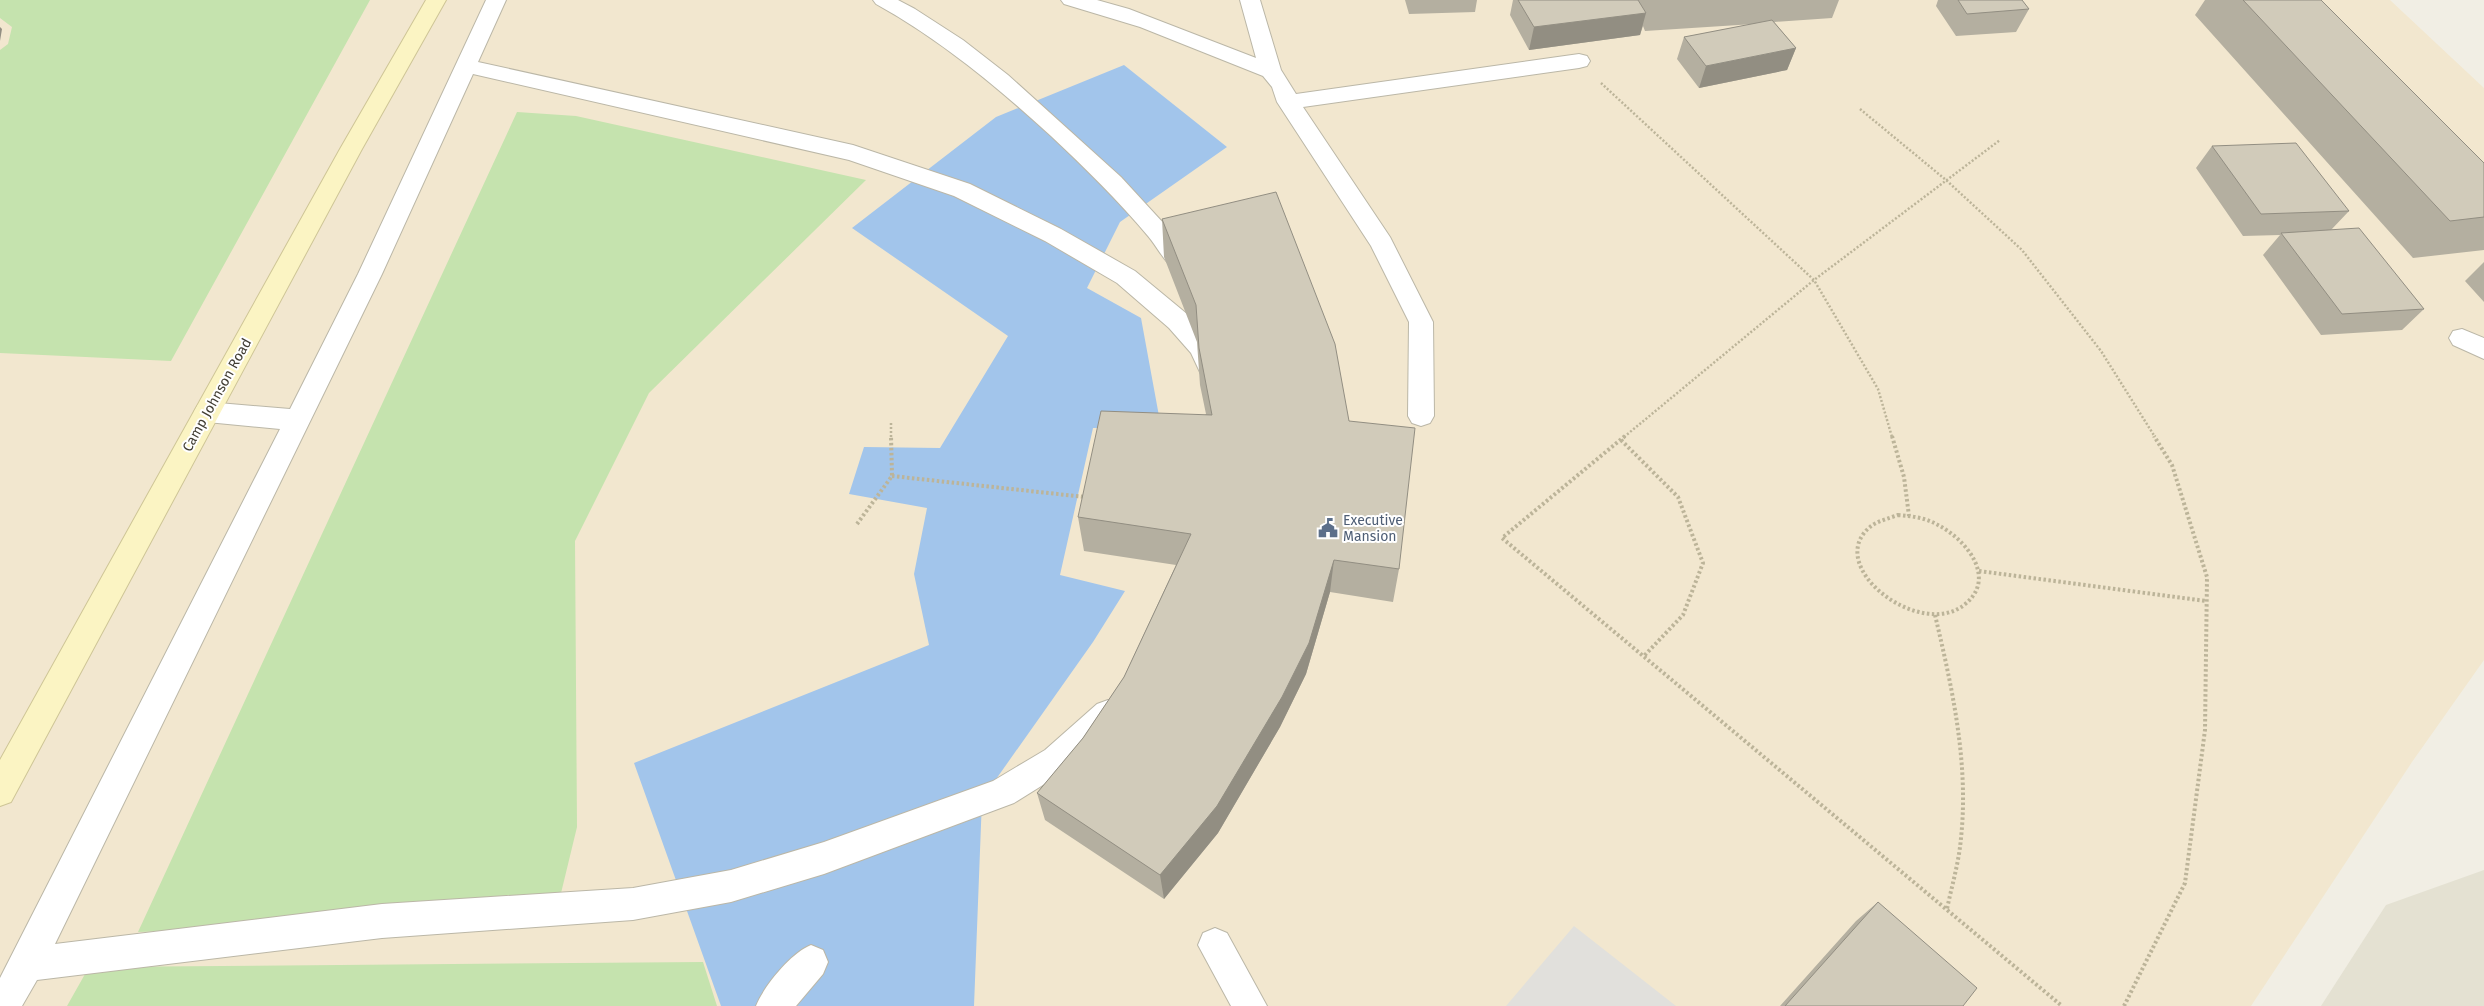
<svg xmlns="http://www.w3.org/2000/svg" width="2484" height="1006" viewBox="0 0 2484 1006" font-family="'Fira Sans',sans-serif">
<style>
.residential{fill:#e4e1d2}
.commercial{fill:#f2e7cf}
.green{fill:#c5e3ae}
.parking{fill:#e1e0dc}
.water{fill:#a2c5eb}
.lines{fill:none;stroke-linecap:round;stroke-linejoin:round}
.service-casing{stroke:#bbb7a7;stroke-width:2}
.secondary-casing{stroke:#cec596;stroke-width:2}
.path-far1{stroke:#bcb499;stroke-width:2.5;stroke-dasharray:2 2;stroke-linecap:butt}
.path{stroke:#bcb499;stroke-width:4;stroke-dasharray:2.5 2.5;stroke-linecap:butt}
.service{fill:#fff;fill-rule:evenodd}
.secondary{fill:#fbf4c3;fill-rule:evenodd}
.wall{fill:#b4afa0}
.shaded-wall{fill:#928e82}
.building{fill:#d1cbba;stroke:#928e82}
.labels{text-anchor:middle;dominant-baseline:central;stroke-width:4;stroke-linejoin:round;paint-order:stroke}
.street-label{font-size:14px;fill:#423e34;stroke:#fff}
.service-label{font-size:14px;fill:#4e5e75;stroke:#fff;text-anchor:start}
</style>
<rect width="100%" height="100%" fill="#f1eee4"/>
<path class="residential" d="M 2484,870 L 2484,1006 L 2321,1006 L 2386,905 Z"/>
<path class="commercial" d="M 0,0 L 2390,0 L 2484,88 L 2484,660 L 2412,762 L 2251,1006 L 0,1006 Z"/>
<path class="green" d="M 0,0 L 370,0 L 171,361 L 0,353 L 0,50 L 8,44 L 12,27 L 0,18 Z
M 517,112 L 576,116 L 866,180 L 649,393 L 575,541 L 577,827 L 555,918 L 138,932 Z
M 703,962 L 717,1006 L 67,1006 L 89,967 Z"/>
<path class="parking" d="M 1574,926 L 1676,1006 L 1506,1006 Z"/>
<path class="water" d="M 1124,65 L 1227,147 L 1120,222 L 1087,288 L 1141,318 L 1161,427 L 1093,428 L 1060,575 L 1125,591 L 1093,642 L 982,799 L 974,1006 L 721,1006 L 634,763 L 929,645 L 914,574 L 927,508 L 849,494 L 864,447 L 940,448 L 1008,336 L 852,228 L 996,117 Z"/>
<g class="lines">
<defs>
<path id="service" d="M 486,0 L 506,0 L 478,62 L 853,145 L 970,184 L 1061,229 L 1135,271 L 1187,314 L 1210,341 L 1228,378 L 1224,385 L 1215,388 L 1206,385 L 1191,353 L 1169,328 L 1117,283 L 1045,241 L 954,196 L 849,160 L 473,74 L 382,274 L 55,944 L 382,904 L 633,888 L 731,870 L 824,842 L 993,781 L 1045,750 L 1097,704 L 1108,700 L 1119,704 L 1123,714 L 1119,724 L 1067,770 L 1014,803 L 824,874 L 731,902 L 633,920 L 382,938 L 37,980 L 22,1006 L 0,1006 L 0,978 L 280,429 L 207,422 L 198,419 L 194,412 L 198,405 L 207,402 L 290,409 L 358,274 Z
M 873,0 L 898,0 L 915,9 L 963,40 L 1008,75 L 1121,177 L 1166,226 L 1194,261 L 1197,267 L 1194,273 C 1172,280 1161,251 1148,236 C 1118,200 1085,168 1051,136 C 996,86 941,40 876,4 Z
M 1061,0 L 1097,0 L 1129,9 L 1256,58 L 1240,0 L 1260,0 L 1281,70 L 1296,94 L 1579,54 L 1587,56 L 1590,61 L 1587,66 L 1579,68 L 1303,107 L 1390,237 L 1433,322 L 1434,416 L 1430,423 L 1421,426 L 1412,423 L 1408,416 L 1409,322 L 1371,246 L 1277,102 L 1272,87 L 1263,76 L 1140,27 L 1064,4 Z
M 2462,329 L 2484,338 L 2484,359 L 2453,345 L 2449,338 L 2453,331 Z
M 1215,928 L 1227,933 L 1267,1006 L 1231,1006 L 1198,945 L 1203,933 Z
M 811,945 L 823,950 L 828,962 L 823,974 L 796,1006 L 756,1006 C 764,986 791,953 811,945 Z"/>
<path id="secondary" d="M 426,0 L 446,0 L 362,149 L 11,802 L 0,806 L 0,760 L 340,149 Z"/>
</defs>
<use href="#service" class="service-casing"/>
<use href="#secondary" class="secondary-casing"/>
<path class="path-far1" d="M 1601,83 L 1814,280 L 1878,389 L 1892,437
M 1860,109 L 1946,180 L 2022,250 L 2101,351 L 2155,437
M 891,423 L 891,437
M 1624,437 L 1814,280 L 2000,140"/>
<path class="path" d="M 1625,436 L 1502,538 L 2062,1006
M 1892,436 L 1904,477 L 1909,516
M 1621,440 L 1678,497 L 1703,563 L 1683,615 L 1644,656
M 892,476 L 1085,497
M 1898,515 C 1912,516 1926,518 1938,525 C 1967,540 1998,579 1964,605 C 1919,640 1823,566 1870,527 C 1877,521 1890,518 1898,515 Z
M 857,524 L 892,476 L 891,436
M 1979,571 L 2206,601
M 1935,615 C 1952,687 1969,763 1961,838 C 1959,862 1952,885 1947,909
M 2124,1006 L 2185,883 L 2205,730 L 2207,577 L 2172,465 L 2154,436"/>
<use href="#service" class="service"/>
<use href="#secondary" class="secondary"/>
</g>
<path class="wall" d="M 1405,0 L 1477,0 L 1475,12 L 1409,14 Z
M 1513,0 L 1839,0 L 1832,18 L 1774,22 L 1796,48 L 1787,70 L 1699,88 L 1677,59 L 1684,37 L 1754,24 L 1645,31 L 1643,26 L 1640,35 L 1529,50 L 1510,15 Z
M 1938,0 L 2022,0 L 2029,9 L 2016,32 L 1956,36 L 1936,6 Z
M 2205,0 L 2321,0 L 2484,163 L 2484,250 L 2413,258 L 2195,15 Z
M 2212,146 L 2349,211 L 2331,230 L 2424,309 L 2402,330 L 2321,335 L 2263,255 L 2280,235 L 2243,236 L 2196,168 Z
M 1162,219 L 1349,421 L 1399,569 L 1393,602 L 1330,592 L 1306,674 L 1280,727 L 1218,833 L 1164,899 L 1045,820 L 1037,793 L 1083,738 L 1124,677 L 1176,565 L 1084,551 L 1078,517 L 1206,414 L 1200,385 L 1197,342 L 1164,257 Z
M 2484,262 L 2484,302 L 2465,281 Z
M 1878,902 L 1963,1006 L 1780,1006 L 1856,921 Z"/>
<path class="shaded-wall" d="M 1646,13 L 1640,35 L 1529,50 L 1534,27 Z
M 0,27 L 2,29 L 0,41 Z
M 1796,48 L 1787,70 L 1699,88 L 1706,66 Z
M 1334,560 L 1330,592 L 1306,674 L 1280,727 L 1218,833 L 1164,899 L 1160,875 Z"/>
<path class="building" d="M 1518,0 L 1638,0 L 1646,13 L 1534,27 Z
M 1958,0 L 2022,0 L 2029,9 L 1967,14 Z
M 2243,0 L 2321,0 L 2484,163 L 2484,217 L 2450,221 Z
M 1772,20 L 1796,48 L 1706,66 L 1684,37 Z
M 2296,143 L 2349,211 L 2261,214 L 2212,146 Z
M 1276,192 L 1335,344 L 1349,421 L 1415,428 L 1399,569 L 1334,560 L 1309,643 L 1282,697 L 1217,806 L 1160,875 L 1037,793 L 1083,738 L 1124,677 L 1191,534 L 1078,517 L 1101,411 L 1212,415 L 1199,348 L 1196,305 L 1162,219 Z
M 2359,228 L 2424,309 L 2342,314 L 2281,233 Z
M 1878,902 L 1977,988 L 1963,1006 L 1785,1006 Z"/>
<defs>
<symbol id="civic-bare" viewBox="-9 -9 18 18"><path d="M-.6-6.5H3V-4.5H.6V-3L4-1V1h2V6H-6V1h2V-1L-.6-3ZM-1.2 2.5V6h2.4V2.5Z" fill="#5c6f8a" stroke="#fff" stroke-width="2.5" paint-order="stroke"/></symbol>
</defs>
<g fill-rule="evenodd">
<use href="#civic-bare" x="1314" y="514" width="28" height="28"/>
</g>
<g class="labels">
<g class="street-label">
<text transform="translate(217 395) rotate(-61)">Camp Johnson Road</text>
</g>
<g class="service-label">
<text x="1343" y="520">Executive<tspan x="1343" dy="16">Mansion</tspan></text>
</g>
</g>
</svg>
